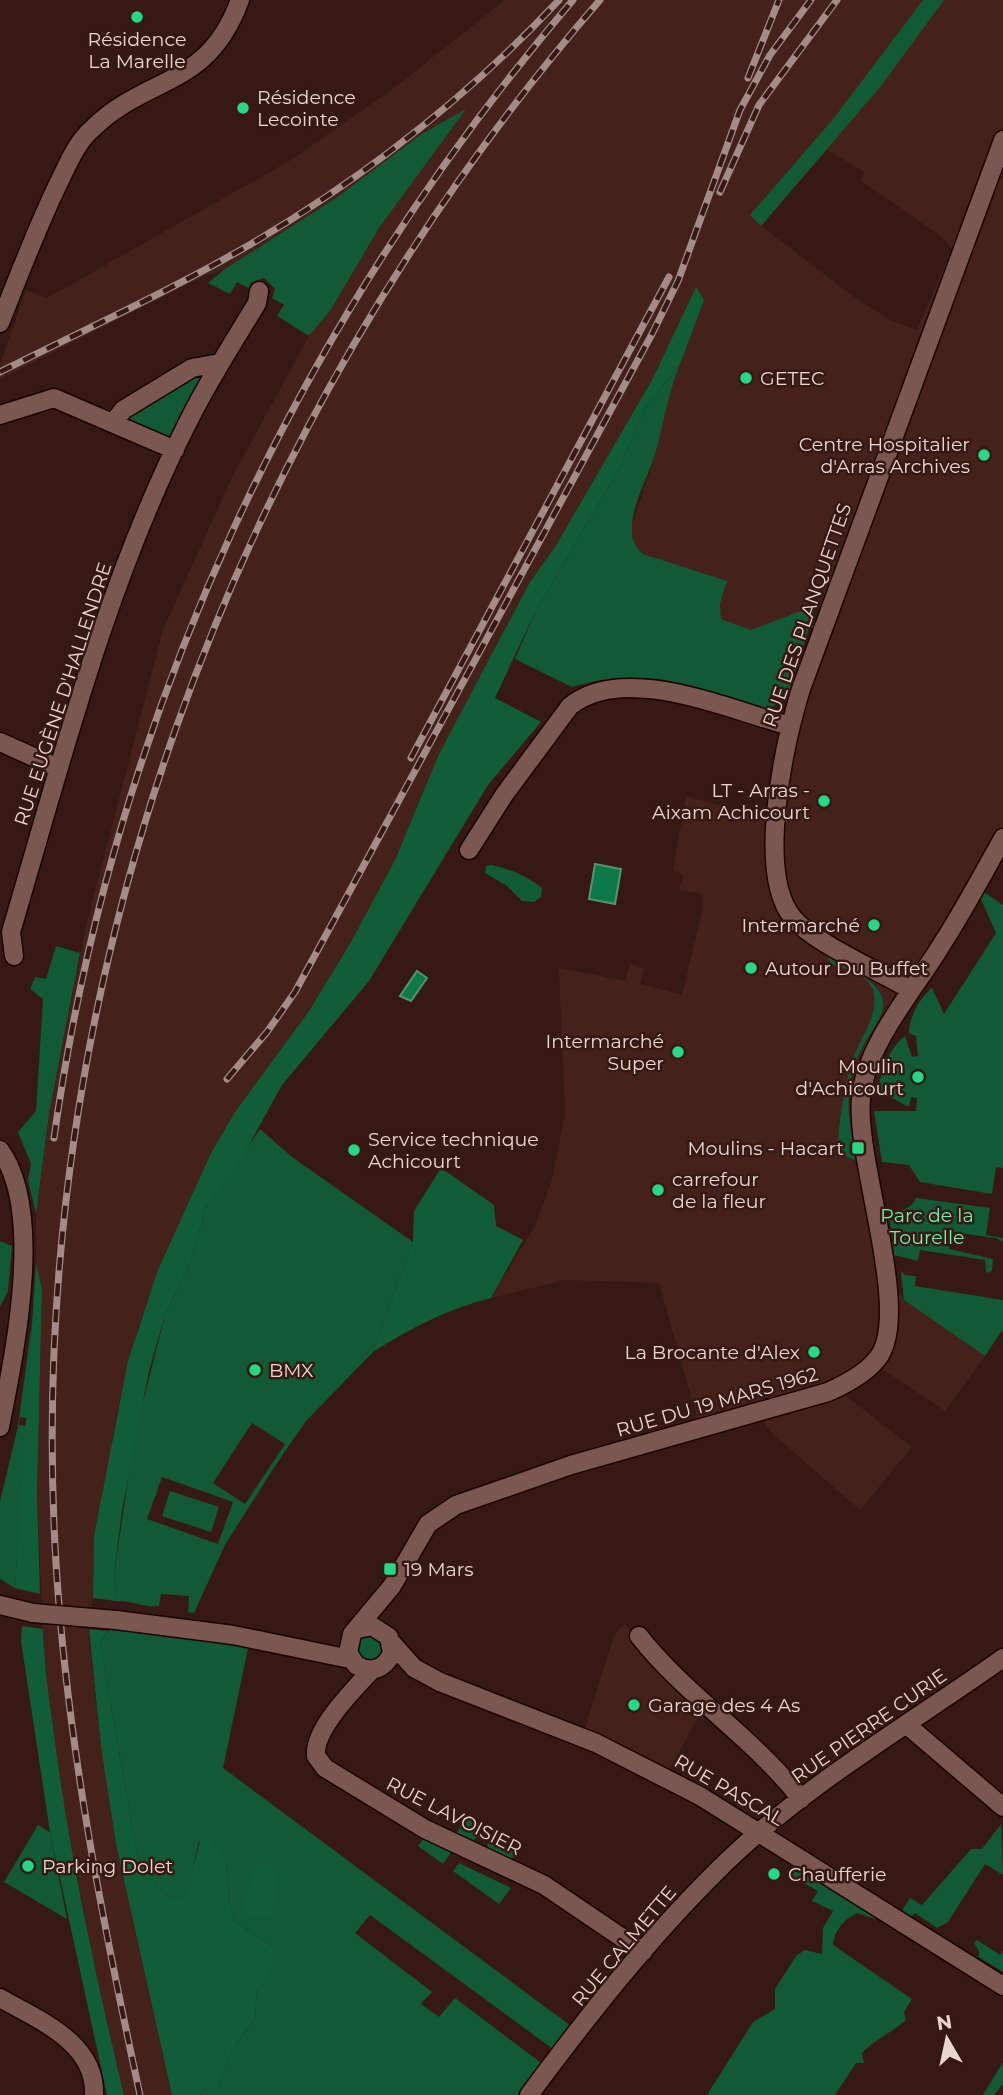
<svg xmlns="http://www.w3.org/2000/svg" width="1003" height="2095" viewBox="0 0 1003 2095" font-family="Montserrat,sans-serif">
<style>
.built{fill:#44221b;fill-rule:evenodd}
.green{fill:#125936;fill-rule:evenodd}
.forest{fill:#105d37}
.water{fill:#0e7948;stroke:#509571;stroke-width:2}
.lines{fill:none;stroke-linecap:round;stroke-linejoin:round}
.minor-casing{stroke:#1c0402;stroke-width:21}
.minor{stroke:#7a5851;stroke-width:18}
.rail-casing{stroke:#a38c87;stroke-width:7}
.rail{stroke:#361914;stroke-width:4.5;stroke-dasharray:13;stroke-linecap:butt}
.minor-bridge-casing{stroke:#1c0402;stroke-width:21;stroke-linecap:butt}
.minor-bridge{stroke:#7a5851;stroke-width:18}
.poi-dot{fill:#26d886;stroke:#361914;stroke-width:2.5}
.labels{text-anchor:middle;dominant-baseline:central;stroke-width:5;stroke-linejoin:round;paint-order:stroke}
.poi-label{font-size:19px;fill:#ead6d1;stroke:#361914;text-anchor:start}
.street-label{font-size:19px;fill:#ead6d1;stroke:#361914}
.park-label{font-size:19px;fill:#74eea8;stroke:#361914}
</style>
<rect width="100%" height="100%" fill="#361914"/>
<path class="built" d="M 505,0 L 1003,0 L 1003,838 L 911,990 L 861,1098 L 887,1285 L 985,1356 L 945,1411 L 873,1363 L 837,1389 L 912,1447 L 860,1510 L 774,1435 L 756,1413 L 695,1431 L 696,1414 L 659,1283 L 565,1280 L 491,1298 L 535,1226 L 552,1180 L 565,1113 L 559,968 L 625,981 L 630,964 L 644,968 L 640,984 L 682,995 L 703,908 L 702,894 L 679,890 L 683,875 L 673,870 L 686,796 L 775,821 L 827,612 L 815,609 L 798,612 L 751,630 L 721,619 L 720,604 L 727,581 L 643,554 L 635,545 L 631,529 L 657,449 L 665,404 L 704,300 L 696,287 L 652,380 L 555,547 L 530,582 L 439,754 L 395,860 L 351,942 L 309,1011 L 235,1112 L 211,1153 L 157,1272 L 138,1327 L 115,1421 L 107,1484 L 94,1536 L 93,1598 L 88,1632 L 101,1747 L 116,1844 L 172,2095 L 124,2095 L 92,1955 L 62,1797 L 44,1661 L 37,1494 L 42,1289 L 36,1263 L 36,1214 L 49,1114 L 87,922 L 163,630 L 233,475 L 309,336 L 330,311 L 379,228 L 465,110 L 423,133 L 336,198 L 225,269 L 206,275 L 0,379 L 0,364 L 26,290 L 47,298 L 291,160 L 393,89 ZM 827,150 L 864,172 L 861,181 L 941,236 L 952,248 L 917,330 L 890,320 L 857,299 L 761,226 Z
M 624,1624 L 705,1705 L 665,1777 L 582,1737 L 614,1636 Z"/>
<path class="green" d="M 923,0 L 944,0 L 881,86 L 761,226 L 750,215 L 834,118 Z
M 466,109 L 379,228 L 330,311 L 309,336 L 277,316 L 284,305 L 272,298 L 275,289 L 264,278 L 251,283 L 249,288 L 237,282 L 230,294 L 208,283 L 225,269 L 336,198 L 423,133 Z
M 680,364 C 669,392 664,419 657,448 C 650,474 631,504 632,531 C 632,541 636,547 643,554 L 727,581 L 720,604 L 721,619 L 751,630 L 798,612 L 815,609 L 787,699 L 768,709 C 696,687 647,664 572,687 L 515,659 L 536,610 L 620,467 L 644,409 Z
M 196,375 L 202,380 L 174,437 L 166,440 L 132,424 L 130,418 L 133,410 Z
M 491,865 C 510,869 526,875 542,888 L 541,897 L 534,902 L 522,901 L 507,886 L 485,873 L 486,866 Z
M 984,892 L 1003,905 L 1003,1168 L 996,1167 L 992,1194 L 920,1182 L 909,1165 L 882,1162 L 874,1111 L 916,1111 L 917,1098 L 911,1097 L 909,1107 L 877,1090 C 883,1070 888,1049 905,1036 L 912,1057 L 918,1056 L 916,1036 L 909,1033 C 909,1018 920,997 932,988 L 944,1014 L 996,933 L 980,897 Z
M 56,946 L 80,953 L 49,1114 L 36,1214 L 28,1180 L 31,1164 L 18,1132 L 36,1111 L 43,999 L 30,989 L 35,977 L 46,979 Z
M 831,956 C 929,1008 861,1014 850,1084 C 846,1109 852,1135 855,1160 C 848,1158 841,1155 839,1147 C 836,1132 847,1076 852,1061 C 859,1040 882,1011 872,988 C 865,973 846,969 831,964 L 828,957 Z
M 260,1129 L 292,1157 L 413,1242 L 373,1352 L 306,1421 L 275,1466 L 225,1545 L 194,1613 L 188,1612 L 189,1596 L 161,1594 L 159,1606 C 145,1608 131,1600 116,1601 L 114,1575 L 134,1438 L 165,1315 L 192,1257 L 206,1206 ZM 252,1423 L 285,1444 L 245,1504 L 213,1483 ZM 162,1477 L 233,1502 L 218,1544 L 147,1519 Z
M 916,1198 L 990,1208 L 986,1235 L 1003,1238 L 1003,1242 L 996,1238 L 951,1232 L 949,1249 L 993,1259 L 992,1271 L 986,1273 L 985,1260 L 920,1250 L 918,1261 L 894,1255 L 889,1213 C 900,1211 912,1209 916,1198 Z
M 0,1241 L 12,1246 L 8,1291 L 0,1307 Z
M 901,1271 L 905,1275 L 916,1276 L 915,1286 L 1003,1300 L 1003,1329 L 985,1356 L 904,1300 Z
M 32,1322 L 27,1418 L 20,1417 L 19,1425 L 27,1426 L 15,1588 L 0,1579 L 0,1501 L 18,1426 Z
M 170,1491 L 219,1507 L 211,1532 L 162,1516 Z
M 116,1620 L 250,1639 L 223,1768 L 575,2029 L 557,2052 L 370,1915 L 355,1933 L 432,1992 L 421,2004 L 439,2017 L 455,1998 L 544,2065 L 521,2095 L 200,2095 L 204,2087 L 216,2091 L 231,2051 L 255,2017 L 257,1988 L 274,1947 L 235,1922 L 229,1902 L 226,1860 L 199,1841 L 187,1898 L 172,1898 L 156,1887 L 158,1870 L 139,1866 L 100,1643 Z
M356 1648a13 13 0 1 1 26 0a13 13 0 1 1-26 0Z
M 467,1817 L 483,1830 L 472,1842 L 456,1834 Z
M 1001,1824 L 1003,1875 L 985,1864 L 948,1922 L 937,1928 L 915,1913 L 910,1918 L 901,1912 L 910,1898 L 922,1905 L 971,1849 L 982,1849 Z
M 38,1825 L 50,1832 L 67,1919 L 4,1882 Z
M 425,1837 L 453,1849 L 443,1864 L 418,1846 Z
M 493,1837 L 516,1854 L 511,1859 L 489,1850 L 487,1845 Z
M 459,1863 L 511,1888 L 499,1904 L 453,1871 Z
M 799,1863 L 878,1914 L 875,1919 L 857,1913 C 844,1919 834,1931 833,1945 L 912,1999 L 904,2012 L 906,2020 C 891,2033 874,2040 862,2053 L 864,2063 L 856,2063 L 835,2095 L 707,2095 L 753,2022 L 775,2009 L 775,1989 L 797,1955 L 805,1950 L 822,1954 L 823,1928 L 833,1911 L 812,1901 L 818,1891 L 791,1876 Z
M 977,1940 L 1000,1955 L 1003,1951 L 1003,1972 L 979,1957 L 979,1951 L 974,1943 Z
M 1003,2062 L 1003,2084 L 994,2095 L 983,2095 Z"/>
<path class="forest" d="M 696,287 L 704,300 L 680,364 L 644,409 L 620,467 L 536,610 L 495,698 L 541,722 L 488,785 L 369,981 L 282,1085 L 241,1159 L 206,1206 L 192,1257 L 165,1315 L 149,1371 L 122,1510 L 114,1575 L 116,1601 L 93,1598 L 94,1536 L 128,1361 L 157,1272 L 211,1153 L 235,1112 L 309,1011 L 351,942 L 395,860 L 439,754 L 530,582 L 555,547 L 652,380 Z
M 441,1168 L 494,1205 L 496,1226 L 523,1240 L 491,1298 C 447,1309 411,1328 373,1352 L 413,1242 L 414,1211 Z
M 36,1263 L 42,1289 L 37,1494 L 40,1594 L 15,1588 Z
M 22,1626 L 43,1629 C 44,1670 51,1710 56,1750 C 72,1867 97,1981 124,2095 L 107,2095 L 50,1832 L 21,1641 Z
M 89,1629 L 108,1631 L 100,1643 L 139,1866 L 159,1870 L 156,1887 L 172,1898 L 186,1898 L 200,1841 L 211,1839 L 226,1860 L 229,1902 L 235,1922 L 274,1947 L 269,1978 L 257,1988 L 255,2017 L 231,2051 L 216,2092 L 204,2087 L 200,2095 L 172,2095 L 116,1844 L 101,1747 Z
M 263,1860 C 285,1877 276,1893 270,1917 L 247,1917 L 243,1909 L 254,1866 Z"/>
<path class="water" d="M 595,864 L 621,869 L 615,904 L 589,899 Z
M 417,971 L 427,978 L 411,1001 L 400,996 Z"/>
<g class="lines">
<defs>
<path id="minor" d="M 0,323 C 19,275 37,227 60,180 C 68,164 77,142 91,130 C 147,74 207,90 240,0
M 0,415 L 54,398 L 175,450
M 114,422 L 123,410 L 192,368 L 220,363
M 0,742 L 58,768
M 469,850 L 504,795 L 570,706 C 625,662 729,710 790,726
M 14,956 L 11,932 C 62,760 106,583 188,422 C 208,381 233,343 257,303 L 259,291
M 911,990 C 881,972 814,943 793,918 C 755,873 785,741 801,689 L 1003,140
M 0,1150 C 45,1212 14,1355 0,1427
M 0,1605 L 33,1613
M 116,1620 L 233,1635 L 350,1659
M 358,1629 L 372,1626 L 389,1637 L 392,1653 C 385,1669 371,1674 356,1665 L 348,1653 L 352,1634 L 392,1586 L 428,1524 L 456,1505 L 571,1465 L 828,1392 C 846,1384 869,1372 880,1355 C 910,1306 855,1160 861,1098 C 865,1045 915,989 942,944 C 964,910 983,874 1003,838
M 639,1636 C 686,1696 754,1738 801,1799
M 391,1642 L 414,1668 L 440,1682 L 596,1743 L 700,1796 L 1003,1986
M 372,1670 C 354,1689 313,1730 316,1756 L 325,1768 L 425,1829 L 544,1885 L 643,1952
M 907,1725 L 1003,1807
M 0,1998 C 38,2020 96,2042 94,2095
M 529,2095 C 587,2017 648,1939 717,1871 C 801,1787 907,1726 1003,1658"/>
</defs>
<use href="#minor" class="minor-casing"/>
<use href="#minor" class="minor"/>
<defs>
<path id="rail" d="M 748,78 L 779,0
M 720,192 L 759,105 L 837,0
M 0,372 C 84,330 170,291 251,244 C 365,177 469,96 559,0
M 411,758 L 669,277
M 227,1079 L 267,1032 L 295,992 L 652,334 L 678,281 L 740,110 L 770,55 L 811,0
M 54,1138 C 113,716 297,323 573,0
M 140,2095 C 102,1919 67,1743 56,1563 C 21,994 229,428 600,0"/>
</defs>
<use href="#rail" class="rail-casing"/>
<use href="#rail" class="rail"/>
<defs>
<path id="minor-bridge" d="M 33,1613 L 116,1620"/>
</defs>
<use href="#minor-bridge" class="minor-bridge-casing"/>
<use href="#minor-bridge" class="minor-bridge"/>
</g>
<g class="poi-dot">
<circle cx="137" cy="17" r="7"/>
<circle cx="243" cy="108" r="7"/>
<circle cx="746" cy="378" r="7"/>
<circle cx="984" cy="455" r="7"/>
<circle cx="824" cy="801" r="7"/>
<circle cx="874" cy="925" r="7"/>
<circle cx="751" cy="968" r="7"/>
<circle cx="678" cy="1052" r="7"/>
<circle cx="918" cy="1077" r="7"/>
<rect x="851" y="1141" width="14" height="14" rx="3.5"/>
<circle cx="354" cy="1150" r="7"/>
<circle cx="658" cy="1190" r="7"/>
<circle cx="814" cy="1352" r="7"/>
<circle cx="255" cy="1370" r="7"/>
<rect x="383" y="1562" width="14" height="14" rx="3.5"/>
<circle cx="634" cy="1705" r="7"/>
<circle cx="28" cy="1866" r="7"/>
<circle cx="774" cy="1874" r="7"/>
</g>
<g class="labels">
<g class="poi-label">
<text x="137" y="39" text-anchor="middle">Résidence<tspan x="137" dy="22">La Marelle</tspan></text>
<text x="257" y="97">Résidence<tspan x="257" dy="22">Lecointe</tspan></text>
<text x="760" y="378">GETEC</text>
<text x="970" y="444" text-anchor="end">Centre Hospitalier<tspan x="970" dy="22">d'Arras Archives</tspan></text>
<text x="810" y="790" text-anchor="end">LT - Arras -<tspan x="810" dy="22">Aixam Achicourt</tspan></text>
<text x="860" y="925" text-anchor="end">Intermarché</text>
<text x="765" y="968">Autour Du Buffet</text>
<text x="664" y="1041" text-anchor="end">Intermarché<tspan x="664" dy="22">Super</tspan></text>
<text x="904" y="1066" text-anchor="end">Moulin<tspan x="904" dy="22">d'Achicourt</tspan></text>
<text x="368" y="1139">Service technique<tspan x="368" dy="22">Achicourt</tspan></text>
<text x="844" y="1148" text-anchor="end">Moulins - Hacart</text>
<text x="672" y="1179">carrefour<tspan x="672" dy="22">de la fleur</tspan></text>
<text x="800" y="1352" text-anchor="end">La Brocante d'Alex</text>
<text x="269" y="1370">BMX</text>
<text x="404" y="1569">19 Mars</text>
<text x="648" y="1705">Garage des 4 As</text>
<text x="42" y="1866">Parking Dolet</text>
<text x="788" y="1874">Chaufferie</text>
</g>
<g class="street-label">
<text transform="translate(807 615) rotate(-71)">RUE DES PLANQUETTES</text>
<text transform="translate(63 694) rotate(-72)">RUE EUGÈNE D'HALLENDRE</text>
<text transform="translate(717 1402) rotate(-16)">RUE DU 19 MARS 1962</text>
<text transform="translate(869 1726) rotate(-35)">RUE PIERRE CURIE</text>
<text transform="translate(729 1790) rotate(30)">RUE PASCAL</text>
<text transform="translate(454 1816) rotate(27)">RUE LAVOISIER</text>
<text transform="translate(624 1946) rotate(-50)">RUE CALMETTE</text>
</g>
<g class="park-label">
<text x="927" y="1215">Parc de la<tspan x="927" dy="22">Tourelle</tspan></text>
</g>
</g>
<g transform="translate(947 2039) rotate(351)" stroke="#361914" stroke-width="5" paint-order="stroke">
<path d="M0-5L12 26L0 18L-12 26Z" fill="#ead6d1"/>
<text y="-10" font-size="19" font-weight="bold" text-anchor="middle" fill="#ead6d1">N</text>
</g>
</svg>
